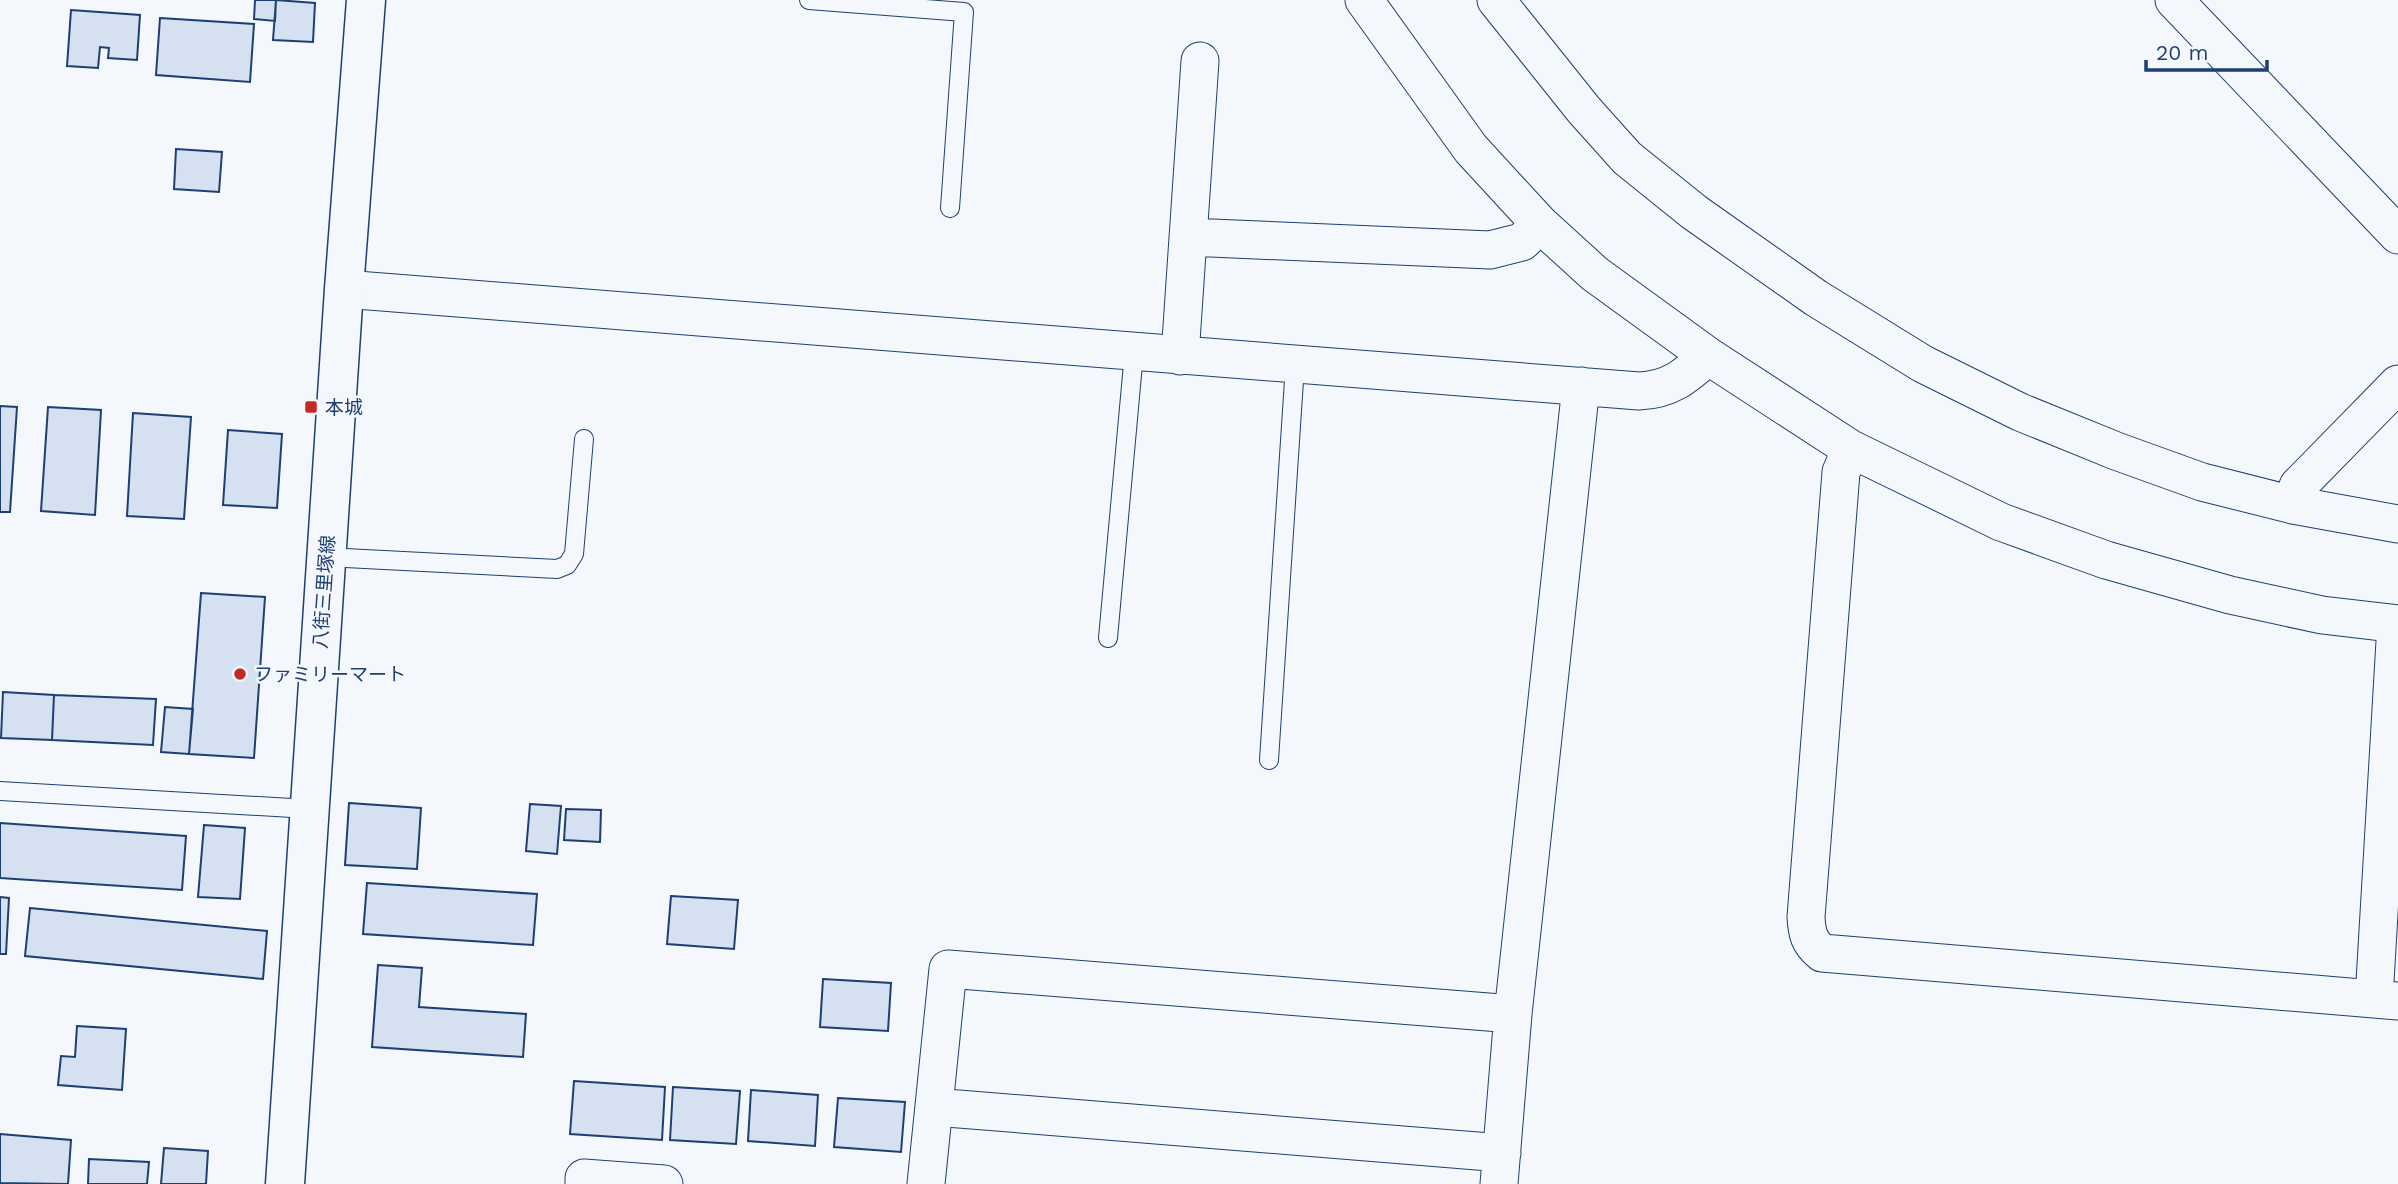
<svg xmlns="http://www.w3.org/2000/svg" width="2398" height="1184" viewBox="0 0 2398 1184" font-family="'Work Sans','Noto Sans JP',sans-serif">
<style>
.building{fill:#d5e0f0;stroke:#1d3f73;stroke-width:2}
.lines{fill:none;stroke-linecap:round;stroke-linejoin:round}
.service-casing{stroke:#1d3f73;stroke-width:20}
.minor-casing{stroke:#1d3f73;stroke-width:39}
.primary-casing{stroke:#1d3f73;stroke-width:41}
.service{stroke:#f4f7fb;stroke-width:18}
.minor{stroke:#f4f7fb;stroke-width:37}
.primary{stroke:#f4f7fb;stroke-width:38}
.poi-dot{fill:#c62828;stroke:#f4f7fb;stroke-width:2.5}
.labels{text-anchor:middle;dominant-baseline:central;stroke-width:5;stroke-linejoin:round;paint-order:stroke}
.poi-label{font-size:19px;fill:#1d3f73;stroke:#f4f7fb;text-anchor:start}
.street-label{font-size:19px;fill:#1d3f73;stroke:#f4f7fb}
</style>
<rect width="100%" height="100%" fill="#f4f7fb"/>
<path class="building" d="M 255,0 L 276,0 L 275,21 L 254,19 Z
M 276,0 L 315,3 L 313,42 L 273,40 Z
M 71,10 L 140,15 L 137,60 L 108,58 L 109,48 L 100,47 L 98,68 L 67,66 Z
M 160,18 L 254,24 L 250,82 L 156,75 Z
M 176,149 L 222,152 L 219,192 L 174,189 Z
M 0,406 L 17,407 L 10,512 L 0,512 Z
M 48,407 L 101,410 L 95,515 L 41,511 Z
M 133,413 L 191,417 L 184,519 L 127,516 Z
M 228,430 L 282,434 L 277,508 L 223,505 Z
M 201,593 L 265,597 L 254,758 L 189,754 Z
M 3,692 L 54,695 L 52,740 L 1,738 Z
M 54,695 L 156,699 L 153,745 L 52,740 Z
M 165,707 L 193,709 L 189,754 L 161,752 Z
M 349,803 L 421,808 L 417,869 L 345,865 Z
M 530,804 L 561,806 L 557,854 L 526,851 Z
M 566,809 L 601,810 L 600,842 L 564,840 Z
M 0,823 L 186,836 L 182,890 L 0,878 Z
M 204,825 L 245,828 L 240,899 L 198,897 Z
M 367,883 L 537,894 L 533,945 L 363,934 Z
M 671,896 L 738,900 L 734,949 L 667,944 Z
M 0,897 L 9,898 L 6,954 L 0,954 Z
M 30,908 L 267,931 L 263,979 L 25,956 Z
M 378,965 L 422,968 L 419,1007 L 526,1014 L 523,1057 L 372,1047 Z
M 823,979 L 891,983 L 888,1031 L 820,1027 Z
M 77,1026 L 126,1029 L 122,1090 L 58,1085 L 61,1056 L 75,1057 Z
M 574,1081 L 665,1087 L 662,1140 L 570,1134 Z
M 673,1087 L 740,1091 L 736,1144 L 670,1140 Z
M 751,1090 L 818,1095 L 815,1146 L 748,1141 Z
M 838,1098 L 905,1102 L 901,1152 L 834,1147 Z
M 0,1134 L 71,1140 L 68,1184 L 0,1183 Z
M 164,1148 L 208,1151 L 206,1184 L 161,1184 Z
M 89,1159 L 149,1162 L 147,1184 L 88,1184 Z"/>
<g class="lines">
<defs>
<path id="service" d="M 809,0 L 964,12 L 950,208
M 326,557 L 557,569 L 567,565 L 574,554 L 584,439
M 1108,638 L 1134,353
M 1269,760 L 1295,365
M 0,791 L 309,809"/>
<path id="minor" d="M 1364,0 L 1471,149 L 1540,224 L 1595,274 L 1708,356 L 1851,449 L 2001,522 L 2106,560 L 2230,595 L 2322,615 L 2398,624
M 1496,0 L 1584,110 L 1627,158 L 1694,212 L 1816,298 L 1923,364 L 2020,412 L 2116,451 L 2202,482 L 2293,505 L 2398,524
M 2174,0 L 2398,235
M 1188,237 L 1490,250 L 1522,242 L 1540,224
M 344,289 L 1639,391 C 1670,390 1686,376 1708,356
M 1180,356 L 1200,61
M 1851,449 L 1841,472 L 1806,917 C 1807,934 1809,942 1822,953 L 2398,1001
M 2293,505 L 2298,486 L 2398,384
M 2374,999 L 2396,624
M 934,1107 L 1502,1153
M 584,1184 L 584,1178 L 664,1184
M 926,1184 L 948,969 L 1513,1014
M 1499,1184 L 1513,1014 L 1581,386"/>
<path id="primary" d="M 285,1184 L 344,289 L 366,0"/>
</defs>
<use href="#service" class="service-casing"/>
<use href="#minor" class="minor-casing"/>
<use href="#primary" class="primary-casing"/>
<use href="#service" class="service"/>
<use href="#minor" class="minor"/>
<use href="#primary" class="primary"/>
</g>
<g class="poi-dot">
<rect x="304" y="400" width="14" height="14" rx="3.5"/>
<circle cx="240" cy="674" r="7"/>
</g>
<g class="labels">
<g class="poi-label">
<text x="325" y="407">本城</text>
<text x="254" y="674">ファミリーマート</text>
</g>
<g class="street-label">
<text transform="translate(324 592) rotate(-86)">八街三里塚線</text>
</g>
</g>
<path d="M2146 60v10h121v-10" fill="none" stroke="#1d3f73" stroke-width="3.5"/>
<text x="2156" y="60" font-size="21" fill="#1d3f73" stroke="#f4f7fb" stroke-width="5" paint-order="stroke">20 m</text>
</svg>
